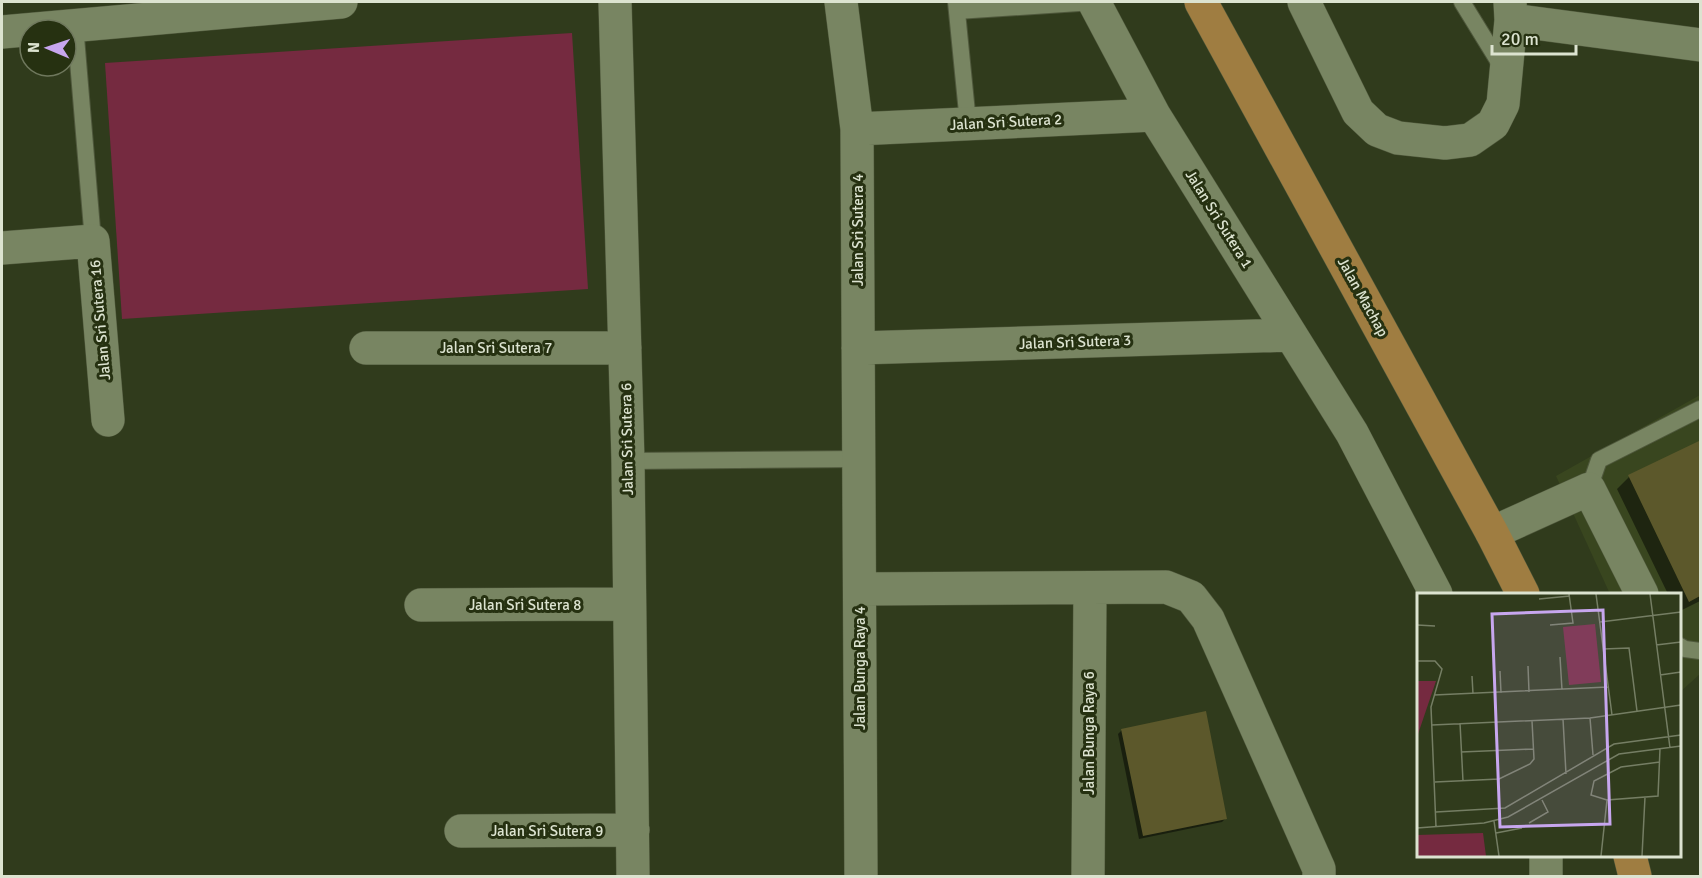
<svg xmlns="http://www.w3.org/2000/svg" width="1702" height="878" viewBox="0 0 1702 878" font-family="Signika,sans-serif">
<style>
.built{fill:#39461f}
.green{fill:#752a40}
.shadow{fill:#0007}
.building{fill:#5c582b}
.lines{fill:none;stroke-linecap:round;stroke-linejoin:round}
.service-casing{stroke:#4f583c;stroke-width:18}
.minor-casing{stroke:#4f583c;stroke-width:34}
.primary-casing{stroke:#4f583c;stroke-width:34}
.service{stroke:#788562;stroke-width:16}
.minor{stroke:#788562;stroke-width:33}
.primary{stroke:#9f7d41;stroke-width:33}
.labels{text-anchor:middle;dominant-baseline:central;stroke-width:6;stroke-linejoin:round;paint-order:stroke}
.street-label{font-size:15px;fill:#dce3d0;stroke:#263111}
.inset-road{fill:none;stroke:#757e64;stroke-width:1.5}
.view{fill:#c7a6ef;fill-opacity:0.15;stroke:#c7a6ef;stroke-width:3}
.inset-edge{fill:none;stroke:#dce3d0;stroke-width:3}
</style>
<rect width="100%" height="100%" fill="#303b1c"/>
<path class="built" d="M 1700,395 L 1700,674 L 1680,692 L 1680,594 L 1610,594 L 1556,476 Z"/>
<path class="green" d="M 572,33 L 588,289 L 122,319 L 105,63 Z"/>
<path class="shadow" d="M 1698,443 L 1700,447 L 1700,601 L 1680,611 L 1680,594 L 1668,594 L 1617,489 L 1629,477 Z
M 1122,730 L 1226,818 L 1222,822 L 1139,839 L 1118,734 Z"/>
<path class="building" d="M 1699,441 L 1700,444 L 1700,596 L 1689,602 L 1628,475 Z
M 1206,711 L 1227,819 L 1143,836 L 1121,729 Z"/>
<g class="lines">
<defs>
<path id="service" d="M 956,2 L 968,123
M 1462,2 L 1502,67
M 957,11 L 1094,2
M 75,25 L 93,241
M 628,461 L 859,459
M 1589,489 L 1599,460 L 1700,409
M 1680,646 L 1685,649 L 1700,651"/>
<path id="minor" d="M 615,2 L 628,461 L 633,876
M 841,2 L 857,129 L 861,876
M 1094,2 L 1154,115 L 1352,433 L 1436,594
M 1304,2 L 1358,112 L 1377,130 L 1398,138 L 1445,143 L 1470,140 L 1493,124 L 1503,104 L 1511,20
M 1510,2 L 1511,20 L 1700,45
M 2,32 L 341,2
M 857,129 L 1154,115
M 2,248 L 93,241 L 108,420
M 366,348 L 625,348
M 858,348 L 1291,335
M 1492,533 L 1589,489 L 1642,594
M 860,589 L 1166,587 L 1191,597 L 1208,619 L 1319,869 L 1319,876
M 421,605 L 629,604
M 461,831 L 633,830
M 1546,856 L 1546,876
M 1088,876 L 1090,589"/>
<path id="primary" d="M 1201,2 L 1492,533 L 1523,594
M 1630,856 L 1635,876"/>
</defs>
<use href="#service" class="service-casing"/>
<use href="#minor" class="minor-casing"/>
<use href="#primary" class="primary-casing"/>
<use href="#service" class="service"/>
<use href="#minor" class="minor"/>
<use href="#primary" class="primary"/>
</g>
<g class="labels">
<g class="street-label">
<text transform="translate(1006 122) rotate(-3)">Jalan Sri Sutera 2</text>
<text transform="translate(1219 219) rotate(58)">Jalan Sri Sutera 1</text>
<text transform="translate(858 230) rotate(-90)">Jalan Sri Sutera 4</text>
<text transform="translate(1363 297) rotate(61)">Jalan Machap</text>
<text transform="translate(100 320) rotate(-95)">Jalan Sri Sutera 16</text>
<text transform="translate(1075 342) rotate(-2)">Jalan Sri Sutera 3</text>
<text x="496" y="348">Jalan Sri Sutera 7</text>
<text transform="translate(627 439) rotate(-91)">Jalan Sri Sutera 6</text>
<text x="525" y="605">Jalan Sri Sutera 8</text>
<text transform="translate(860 668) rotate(-90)">Jalan Bunga Raya 4</text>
<text transform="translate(1089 733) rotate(-90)">Jalan Bunga Raya 6</text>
<text x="547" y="831">Jalan Sri Sutera 9</text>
</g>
</g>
<g transform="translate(1417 593)">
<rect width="264" height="264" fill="#303b1c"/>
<path d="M 178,31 L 184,89 L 152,92 L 146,34 ZM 0,88 L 19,88 L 0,144 ZM 66,240 L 69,263 L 0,263 L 0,242 Z" fill="#752a40"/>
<path class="inset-road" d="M 179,1 L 195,122M 233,1 L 253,155M 122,6 L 153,3M 183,29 L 264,19M 0,32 L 18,33M 133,32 L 156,30 L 152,1M 239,52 L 264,49M 186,56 L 212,55 L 220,118M 143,64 L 145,97M 0,68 L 18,68 L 25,76 L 14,114 L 19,234M 111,73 L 112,99M 83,78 L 84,100M 243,82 L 264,79M 55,83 L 56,101M 17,102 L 191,94M 173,125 L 176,162M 146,126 L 149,181M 43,130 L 46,188M 15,132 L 173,125 L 264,112M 44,159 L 116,156M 18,189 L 82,186 L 113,171 L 117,166 L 115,128M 190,207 L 174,202 L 177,188 L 204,174 L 243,169M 19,219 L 88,215 L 197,151 L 264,142M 77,228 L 82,263M 112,230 L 131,219 L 125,207M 0,235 L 67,230 L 91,224 L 202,161 L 264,153M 79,240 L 105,235M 184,263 L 190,207 L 241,203 L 243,156M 225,263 L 228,204"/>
<path class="view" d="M 186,17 L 193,231 L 83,234 L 75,21 Z"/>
<rect width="264" height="264" class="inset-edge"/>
</g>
<rect width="1702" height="878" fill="none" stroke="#dce3d0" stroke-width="6"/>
<g transform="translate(48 48) rotate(272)"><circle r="28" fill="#263111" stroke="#6f785d" stroke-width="1.5"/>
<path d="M0-4.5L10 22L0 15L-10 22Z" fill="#c7a6ef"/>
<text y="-9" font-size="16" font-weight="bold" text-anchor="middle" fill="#dce3d0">N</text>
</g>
<path d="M1492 45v9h84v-9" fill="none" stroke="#dce3d0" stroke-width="3"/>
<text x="1501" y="45" font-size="18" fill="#dce3d0" stroke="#263111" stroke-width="4.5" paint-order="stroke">20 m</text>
</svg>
